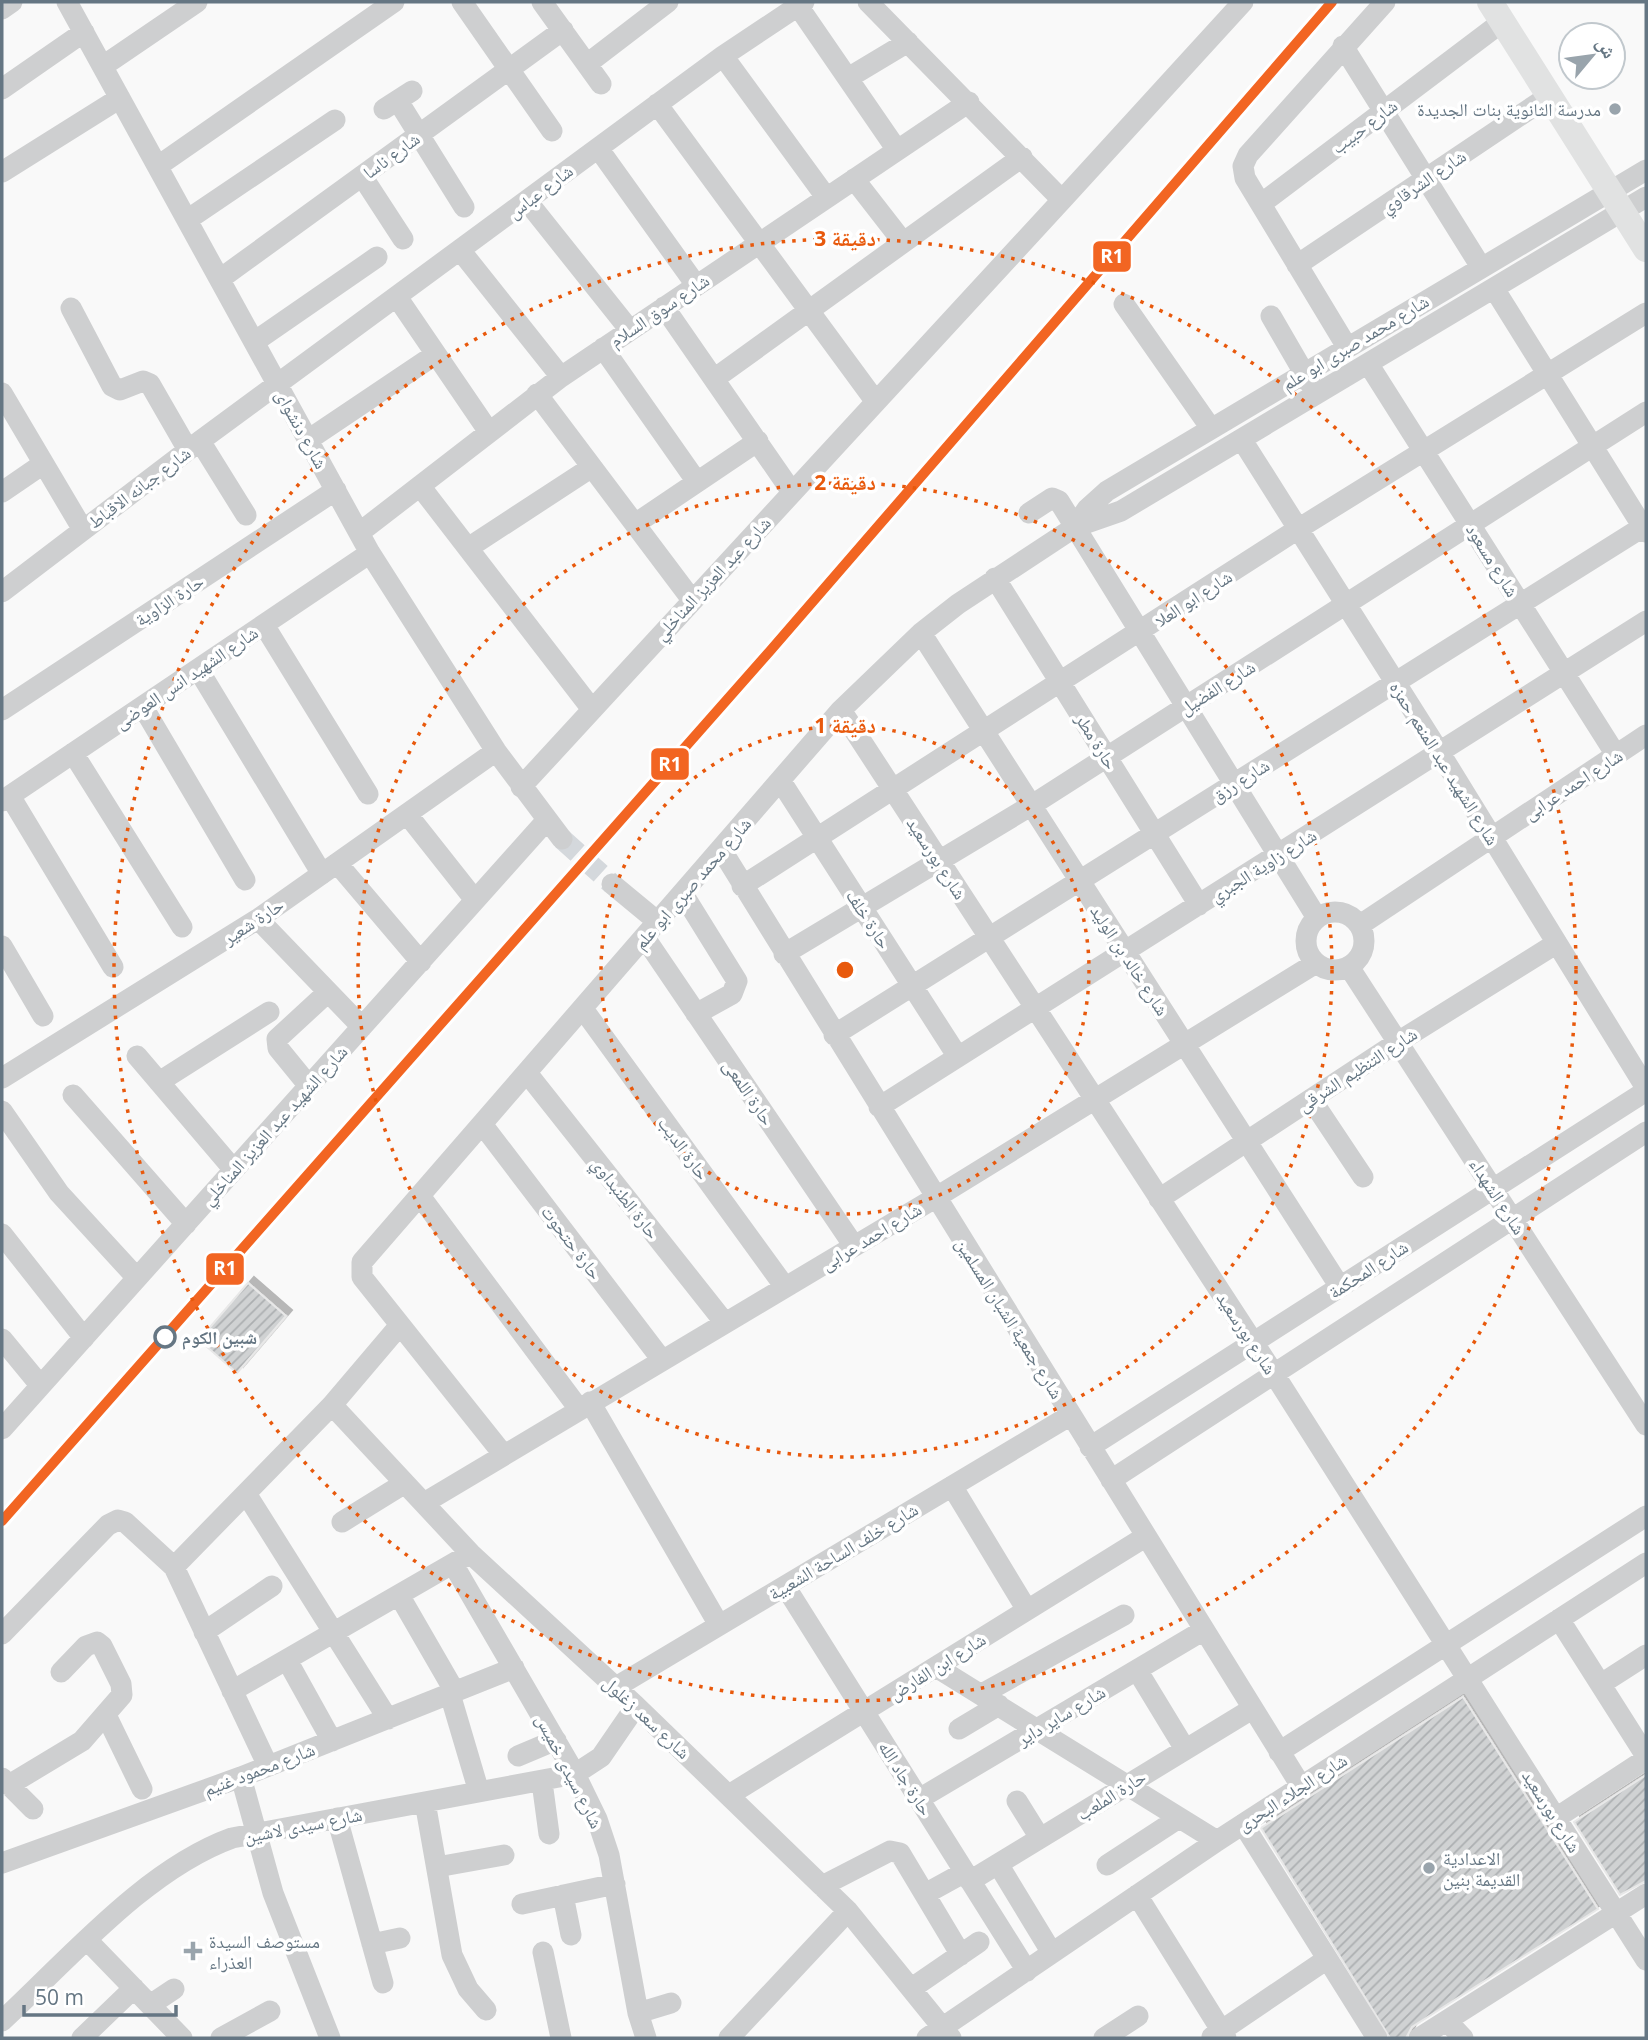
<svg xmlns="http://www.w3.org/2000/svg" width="1648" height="2040" viewBox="0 0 1648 2040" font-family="'Open Sans','Noto Naskh Arabic',sans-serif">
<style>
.building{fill:url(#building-hatch);stroke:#e8e8e8;stroke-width:2;filter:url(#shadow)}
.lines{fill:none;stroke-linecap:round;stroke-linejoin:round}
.minor-tunnel{stroke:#d4d8dc;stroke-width:21;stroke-dasharray:21 10;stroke-linecap:butt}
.minor{stroke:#cecfd0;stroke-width:21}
.major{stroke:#e1e2e2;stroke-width:26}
.rail-1-casing{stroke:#fff;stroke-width:16}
.rail-1{stroke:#f26522;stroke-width:10}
.ring{fill:none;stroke:#e8590c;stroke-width:3.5;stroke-dasharray:3.5 7}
.poi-dot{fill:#99a4ac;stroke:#fff;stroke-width:2.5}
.stop-dot{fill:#fff;stroke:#657683;stroke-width:3.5}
.labels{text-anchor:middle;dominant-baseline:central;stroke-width:7;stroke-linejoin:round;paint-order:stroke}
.poi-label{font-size:18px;fill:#657683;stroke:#fff;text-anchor:start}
.street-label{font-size:18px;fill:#657683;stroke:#fff}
.stop-label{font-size:18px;font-weight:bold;fill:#657683;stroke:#fff;text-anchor:start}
.centre{fill:#e8590c;stroke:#fff;stroke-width:3.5}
.ring-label{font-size:21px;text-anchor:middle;font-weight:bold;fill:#e8590c;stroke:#fff;stroke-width:7;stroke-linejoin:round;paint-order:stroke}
.line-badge{stroke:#fff;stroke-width:2.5}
.badge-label{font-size:19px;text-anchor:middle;font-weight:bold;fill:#fff}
</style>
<defs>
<pattern id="building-hatch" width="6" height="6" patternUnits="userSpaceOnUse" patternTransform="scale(1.75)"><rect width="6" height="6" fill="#d0d2d3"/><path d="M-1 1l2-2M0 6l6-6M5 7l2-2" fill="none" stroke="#acafb1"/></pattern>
<filter id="shadow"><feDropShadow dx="6" dy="-6" stdDeviation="0" flood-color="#0004"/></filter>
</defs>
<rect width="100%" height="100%" fill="#f9f9f9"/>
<path class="building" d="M 248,1283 L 286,1316 L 237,1373 L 199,1340 Z
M 1463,1697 L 1598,1909 L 1412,2027 L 1406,2038 L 1390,2038 L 1261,1828 Z
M 1646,1775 L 1646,1881 L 1620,1895 L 1574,1822 Z"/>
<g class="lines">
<path class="minor-tunnel" d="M 562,839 L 612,884"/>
<path class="minor" d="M 67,2 L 370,553 L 496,751 L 562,839
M 462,2 L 552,131
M 542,2 L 601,84
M 798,6 L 897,150
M 2,9 L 12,2
M 1343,46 L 1481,267
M 723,56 L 826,197
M 587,64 L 668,2
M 103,66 L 197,2
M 848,78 L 908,42
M 2,89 L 84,32
M 398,101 L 464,207
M 657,104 L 876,402
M 384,109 L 412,91
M 598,148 L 696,285
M 158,166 L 394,2
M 2,172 L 120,98
M 362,176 L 403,239
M 854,179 L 903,242
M 1062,200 L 1243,2
M 527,201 L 629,329
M 1261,204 L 1502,22
M 187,220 L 335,120
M 460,250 L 561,377
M 1297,265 L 1549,96
M 220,279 L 563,30
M 1495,290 L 1646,532
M 397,297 L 489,432
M 1124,304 L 1210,427
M 664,307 L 792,492
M 71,308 L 112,386 L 120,390 L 143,381 L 150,384 L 188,450
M 1271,316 L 1311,385
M 254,342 L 377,257
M 1347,347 L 1245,178 L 1243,166 L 1248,155 L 1385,2
M 603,348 L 697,482
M 1369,365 L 1616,755
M 714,379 L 1022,157
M 2,393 L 83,530
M 537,394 L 692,600
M 308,440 L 436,354
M 1242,440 L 1440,753 L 1646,1088
M 200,441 L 246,515
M 420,486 L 591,708
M 2,492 L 43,464
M 1029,513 L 1052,498 L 1059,501 L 1317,918
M 635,524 L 758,441
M 1075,527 L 1087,509 L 1107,491 L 1646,170
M 359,533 L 561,377 L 969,102
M 468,548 L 592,467
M 995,578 L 1199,905
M 2,592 L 200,441 L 723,56 L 804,2
M 264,625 L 368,794
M 921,633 L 1340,1287
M 198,669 L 322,874
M 143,707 L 245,880
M 2,710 L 336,490
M 841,710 L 1274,1374 L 1646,1960
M 73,753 L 182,927
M 780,780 L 958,1057
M 521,787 L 1062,200 L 868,2
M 10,796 L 113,967
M 2,801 L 370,553
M 407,814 L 475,900
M 721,849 L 1301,1786
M 337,863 L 421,962
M 612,884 L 658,922
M 742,886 L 1298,529 L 1646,313
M 683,894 L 737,981 L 732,994 L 696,1014
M1306 941a29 29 0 1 1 58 0a29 29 0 1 1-58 0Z
M 258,919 L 362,1027
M 1360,925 L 1646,735
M 645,938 L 854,1246
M 2,946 L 43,1016
M 784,954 L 1032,805 L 1646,412
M 1349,967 L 1646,1425
M 583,1009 L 785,1287
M 834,1035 L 1646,525
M 137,1056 L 234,1170
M 527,1073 L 725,1323
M 2,1078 L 258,919 L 496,751
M 159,1082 L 269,1012
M 309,1086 L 278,1048 L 277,1039 L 328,992
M 73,1095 L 186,1224
M 1311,1099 L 1363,1177
M 879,1107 L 1646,621
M 2,1111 L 59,1193 L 137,1278
M 482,1124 L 662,1360
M 420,1196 L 579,1409
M 1159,1199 L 1398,1042 L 1557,943
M 2,1234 L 84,1338
M 2,1339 L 40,1385
M 590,1402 L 719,1625
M 332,1405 L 471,1554 L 636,1706 L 848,1911 L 951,2038
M 2,1429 L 546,821
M 1090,1447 L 1646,1091
M 503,1454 L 362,1277 L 362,1262 L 841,710 L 921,633 L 958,604 L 1075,527 L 1121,511 L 1646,197
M 1111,1480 L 1646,1132
M 952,1486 L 1027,1610
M 247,1495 L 388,1719
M 424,1503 L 935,1198 L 1316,963
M 342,1522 L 405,1483
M 453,1564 L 575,1774 L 597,1819 L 609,1855 L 638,2013 L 646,2038
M 174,1567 L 332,1405 L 400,1325
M 785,1586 L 1027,1971
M 399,1595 L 455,1692
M 1559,1619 L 1646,1756
M 204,1632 L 272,1586
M 2,1634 L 108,1525 L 118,1520 L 125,1522 L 174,1567 L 268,1766
M 287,1660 L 332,1741
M 936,1667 L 1217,1841
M 1137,1670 L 1185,1749
M 1601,1684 L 1646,1655
M 616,1687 L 1071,1415
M 232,1691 L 466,1556
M 450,1694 L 479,1792
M 982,1694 L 1124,1615
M 106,1715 L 142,1789
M 959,1729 L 999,1705
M 1279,1752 L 1646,1516
M 518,1756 L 556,1740
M 241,1777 L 273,1893 L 330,2038
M 2,1778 L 33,1809
M 542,1782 L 549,1834
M 9,1785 L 82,1741 L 122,1695 L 121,1684 L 102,1646 L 97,1642 L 86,1646 L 61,1672
M 729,1795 L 1145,1537
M 919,1799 L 1204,1630
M 1017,1801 L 1040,1838
M 425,1802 L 452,1955 L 468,1989 L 486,2010
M 337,1818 L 383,1983
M 1556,1818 L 1646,1759
M 1243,1824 L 1377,2038
M 2,1863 L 241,1777 L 514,1668
M 998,1864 L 1052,1953
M 1107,1865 L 1179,1818
M 437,1867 L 504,1855
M 970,1881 L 1252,1709
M 822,1886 L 890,1851 L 900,1853 L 961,1955
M 925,1894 L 965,1872
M 563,1895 L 571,1935
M 1137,1895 L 1226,2038
M 522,1904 L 615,1884
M 88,1941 L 182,2038
M 372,1944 L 400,1938
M 543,1952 L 561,2038
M 912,1988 L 979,1942
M 150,2005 L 174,1989
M 638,2013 L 671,2003
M 2,2021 C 69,1959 146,1869 232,1838 L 575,1774 L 601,1757 L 636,1706
M 1447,2021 L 1463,2038
M 1212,2037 L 1327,1959
M 82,2038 L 134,1988
M 221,2038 L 270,2011
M 729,2038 L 848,1911
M 927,2038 L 1217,1841 L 1646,1563
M 1104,2038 L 1138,2016
M 1419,2038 L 1646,1894"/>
<path class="major" d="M 1490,2 L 1646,249"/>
<defs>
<path id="rail-1" d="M 2,1521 L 770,651 L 1332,2"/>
</defs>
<use href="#rail-1" class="rail-1-casing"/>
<use href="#rail-1" class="rail-1"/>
</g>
<g class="ring">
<circle cx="845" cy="970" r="244"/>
<circle cx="845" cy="970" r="487"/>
<circle cx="845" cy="970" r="731"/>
</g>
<g class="poi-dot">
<circle cx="1615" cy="109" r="7"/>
<circle cx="1429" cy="1868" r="7"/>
<path d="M189.5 1940.5h7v7h7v7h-7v7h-7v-7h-7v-7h7z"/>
</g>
<circle class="stop-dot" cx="165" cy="1337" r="10"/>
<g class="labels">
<g class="poi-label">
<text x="1601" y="109" text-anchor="end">مدرسة الثانوية بنات الجديدة</text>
<text x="1443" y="1858">الاعدادية<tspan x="1443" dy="21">القديمة بنين</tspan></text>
<text x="209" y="1941">مستوصف السيدة<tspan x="209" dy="21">العذراء</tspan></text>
</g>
<g class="street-label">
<text transform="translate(1364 126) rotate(-37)">شارع حبيب</text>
<text transform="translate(391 155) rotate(-36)">شارع ناسا</text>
<text transform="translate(1423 181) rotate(-34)">شارع الشرقاوي</text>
<text transform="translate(540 191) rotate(-37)">شارع عباس</text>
<text transform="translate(659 310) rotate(-34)">شارع سوق السلام</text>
<text transform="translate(1355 342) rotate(-31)">شارع محمد صبرى ابو علم</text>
<text transform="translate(302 429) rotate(61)">شارع دنشواى</text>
<text transform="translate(139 487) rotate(-37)">شارع جبانه الاقباط</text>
<text transform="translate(1493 560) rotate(58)">شارع مسعود</text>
<text transform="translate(712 578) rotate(-47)">شارع عبد العزيز المناخلي</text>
<text transform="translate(1193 598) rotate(-33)">شارع ابو العلا</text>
<text transform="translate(169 600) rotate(-33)">حارة الزاوية</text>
<text transform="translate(186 677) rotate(-34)">شارع الشهيد انس العوضى</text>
<text transform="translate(1217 687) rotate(-32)">شارع الفضيل</text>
<text transform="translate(1097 741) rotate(58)">حارة مطر</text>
<text transform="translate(1445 763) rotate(58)">شارع الشهيد عبد المنعم حمزه</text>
<text transform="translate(1240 780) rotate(-32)">شارع رزق</text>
<text transform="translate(1573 784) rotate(-33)">شارع احمد عرابى</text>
<text transform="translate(937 858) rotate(57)">شارع بورسعيد</text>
<text transform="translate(1263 865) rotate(-32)">شارع زاوية الجبري</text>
<text transform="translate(692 883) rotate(-49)">شارع محمد صبرى ابو علم</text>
<text transform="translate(869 919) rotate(57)">حارة خلف</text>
<text transform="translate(253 921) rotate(-33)">حارة شعير</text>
<text transform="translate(1130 960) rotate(57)">شارع خالد بن الوليد</text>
<text transform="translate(1357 1069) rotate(-33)">شارع التنظيم الشرقى</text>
<text transform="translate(749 1092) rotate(56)">حارة اللمعى</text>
<text transform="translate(274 1125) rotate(-48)">شارع الشهيد عبد العزيز المناخلي</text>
<text transform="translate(684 1148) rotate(54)">حارة الديب</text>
<text transform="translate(1498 1196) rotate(57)">شارع الشهداء</text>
<text transform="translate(626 1198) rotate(52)">حارة الطنبداوي</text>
<text transform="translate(871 1236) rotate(-31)">شارع احمد عرابى</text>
<text transform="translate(572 1242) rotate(53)">حارة حتحوت</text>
<text transform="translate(1368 1269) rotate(-33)">شارع المحكمة</text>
<text transform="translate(1010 1318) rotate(58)">شارع جمعية الشبان المسلمين</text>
<text transform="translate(1247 1333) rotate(57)">شارع بورسعيد</text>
<text transform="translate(843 1551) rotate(-31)">شارع خلف الساحة الشعبية</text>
<text transform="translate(937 1666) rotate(-32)">شارع ابن الفارض</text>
<text transform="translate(1061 1715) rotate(-31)">شارع ساير داير</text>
<text transform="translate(647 1717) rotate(43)">شارع سعد زغلول</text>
<text transform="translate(259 1769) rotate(-21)">شارع محمود غنيم</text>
<text transform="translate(570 1771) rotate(63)">شارع سيدى خميس</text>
<text transform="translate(906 1778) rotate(58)">حارة جاد الله</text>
<text transform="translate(1292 1792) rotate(-33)">شارع الجلاء البحرى</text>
<text transform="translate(1111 1795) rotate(-32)">حارة الملعب</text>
<text transform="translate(1552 1811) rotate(58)">شارع بورسعيد</text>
<text transform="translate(303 1825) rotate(-11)">شارع سيدى لاشين</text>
</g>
<g class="stop-label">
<text x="182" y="1337">شبين الكوم</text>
</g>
</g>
<circle cx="845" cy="970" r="10" class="centre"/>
<g class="ring-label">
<text x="845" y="246">3 دقيقة</text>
<text x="845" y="490">2 دقيقة</text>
<text x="845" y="733">1 دقيقة</text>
</g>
<g class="line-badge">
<rect x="1092" y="240" width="40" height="33" rx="7" fill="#f26522"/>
<rect x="650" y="747" width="40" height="34" rx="7" fill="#f26522"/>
<rect x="205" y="1252" width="40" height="34" rx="7" fill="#f26522"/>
</g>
<g class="badge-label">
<text x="1112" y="263">R1</text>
<text x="670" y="771">R1</text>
<text x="225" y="1275">R1</text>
</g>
<rect width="1648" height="2040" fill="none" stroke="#657683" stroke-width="7"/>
<g transform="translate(1592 56) rotate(61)"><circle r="33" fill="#ffffff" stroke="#c1c8cd" stroke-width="2"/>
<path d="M0-5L12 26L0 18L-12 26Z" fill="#99a4ac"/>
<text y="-10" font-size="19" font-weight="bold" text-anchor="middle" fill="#657683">ش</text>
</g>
<path d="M24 2005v10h152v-10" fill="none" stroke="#657683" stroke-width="3.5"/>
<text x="35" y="2005" font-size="21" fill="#657683" stroke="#ffffff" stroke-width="5" paint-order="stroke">50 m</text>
</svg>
